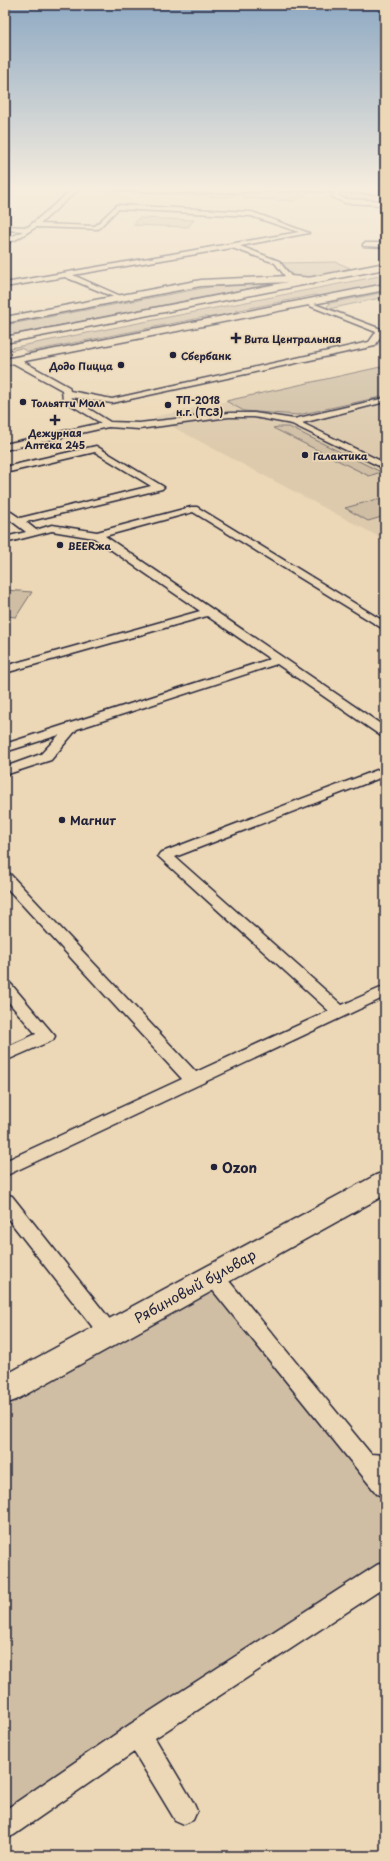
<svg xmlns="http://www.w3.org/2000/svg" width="390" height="1861" viewBox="0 0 390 1861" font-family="'Playpen Sans',sans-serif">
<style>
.built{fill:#ddcaad}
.green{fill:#cfbea4;stroke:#787070}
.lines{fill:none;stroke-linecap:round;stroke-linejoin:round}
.lane-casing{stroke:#22223b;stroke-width:3}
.street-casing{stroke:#22223b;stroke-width:3}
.secondary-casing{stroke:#22223b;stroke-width:3}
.primary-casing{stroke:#22223b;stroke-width:3}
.lane{fill:#ecd8b6;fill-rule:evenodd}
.street{fill:#ecd8b6;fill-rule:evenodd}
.secondary{fill:#ecd8b6;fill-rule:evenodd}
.primary{fill:#ecd8b6;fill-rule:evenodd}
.poi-dot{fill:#22223b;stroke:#ecd8b6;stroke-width:1.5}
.labels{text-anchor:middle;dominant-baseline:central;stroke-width:3.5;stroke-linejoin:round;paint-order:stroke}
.far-poi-label{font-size:10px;font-weight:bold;fill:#22223b;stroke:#ecd8b6;text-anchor:start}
.poi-label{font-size:12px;font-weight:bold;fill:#22223b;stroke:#ecd8b6;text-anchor:start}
.near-poi-label{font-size:14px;font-weight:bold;fill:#22223b;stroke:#ecd8b6;text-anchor:start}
.near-street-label{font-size:14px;fill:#22223b;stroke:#ecd8b6}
</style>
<rect width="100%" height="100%" fill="#ecd8b6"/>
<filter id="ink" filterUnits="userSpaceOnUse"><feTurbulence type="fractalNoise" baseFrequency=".025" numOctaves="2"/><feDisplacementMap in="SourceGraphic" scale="8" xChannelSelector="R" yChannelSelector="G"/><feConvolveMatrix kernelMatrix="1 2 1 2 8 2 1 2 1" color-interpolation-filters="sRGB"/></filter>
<g filter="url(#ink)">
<path class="built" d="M 385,366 L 385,540 L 154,417 Z"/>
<path class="green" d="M 91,188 L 188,192 L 295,191 L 306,195 L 293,201 L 247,198 L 243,196 L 244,194 L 237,194 L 227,197 L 83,190 Z
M 354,194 L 385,195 L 385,200 L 343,198 L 346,195 Z
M 139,218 L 194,220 L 188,227 L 133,225 Z
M 336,262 L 350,268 C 333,272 313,283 296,277 C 291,275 286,267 282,263 Z
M 385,275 L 385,284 L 380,287 L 325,298 L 315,295 L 235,311 L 238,314 L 212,319 L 205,317 L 28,352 L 21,348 L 5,352 L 5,349 Z
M 270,284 L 275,284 L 5,336 L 5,325 L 209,287 Z
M 385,292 L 385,297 L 329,309 L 327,307 L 330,303 Z
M 385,366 L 385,396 L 298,415 L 244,411 L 226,401 Z
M 278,427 L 289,427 L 381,472 L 369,476 L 273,428 Z
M 385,497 L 385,516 L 368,521 L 345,508 Z
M 5,590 L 32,592 L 16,617 L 5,616 Z
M 213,1276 L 385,1487 L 385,1573 L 5,1826 L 5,1390 Z"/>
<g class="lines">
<defs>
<path id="lane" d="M 74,188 L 80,188 L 40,224 L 95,226 L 117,205 L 252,212 L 309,233 L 240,246 L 279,261 L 293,279 L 290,281 L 288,280 L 275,263 L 232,248 L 73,275 L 123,297 L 123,299 L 121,300 L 65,277 L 5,287 L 5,283 L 299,232 L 251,216 L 118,209 L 98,229 L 36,227 L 17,239 L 5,244 L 5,240 L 23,231 L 5,230 L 5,226 L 28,227 Z
M 338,188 L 341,190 L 338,196 L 346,199 L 385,201 L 385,205 L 345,203 L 332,197 L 335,190 Z
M 365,243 L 385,243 L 385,247 L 363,246 L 363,244 Z
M 305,302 L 309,302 L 381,329 L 385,328 L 385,332 L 383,333 L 375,346 L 112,403 L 70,397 L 110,422 L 139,423 L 229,413 L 254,413 L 294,419 L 385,398 L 385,402 L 302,423 L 385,463 L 385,469 L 292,424 L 254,417 L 229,417 L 139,429 L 108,427 L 5,450 L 5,444 L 101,423 L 63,400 L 62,390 L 11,362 L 11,358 L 17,358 L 69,387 L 70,391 L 112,399 L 369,342 L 376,332 L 305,304 Z
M 96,446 L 164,487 L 162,489 L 26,522 L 36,530 L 52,525 L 97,532 L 191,507 L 197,507 L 385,622 L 385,630 L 193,512 L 105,536 L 385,727 L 385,737 L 381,736 L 277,664 L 77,729 L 51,760 L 5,775 L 5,767 L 41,754 L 59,735 L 5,752 L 5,744 L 270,659 L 207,616 L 5,673 L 5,666 L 200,611 L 94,538 L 52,531 L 5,543 L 5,537 L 26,532 L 5,516 L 5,508 L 20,518 L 151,486 L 95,452 L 5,473 L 5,467 Z
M 385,767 L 385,776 L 175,857 L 342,1005 L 385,986 L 385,997 L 5,1176 L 5,1161 L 182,1079 L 5,886 L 5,873 L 10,874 L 196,1072 L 329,1011 L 158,856 L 160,853 Z
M 5,983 L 11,984 L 55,1036 L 53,1040 L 5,1061 L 5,1048 L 36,1034 L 5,998 Z
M 5,1194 L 12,1196 L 116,1327 L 119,1333 L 116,1339 L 109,1342 L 102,1339 L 5,1215 Z
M 213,1268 L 220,1270 L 371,1454 L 385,1455 L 385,1497 L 377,1494 L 206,1282 L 203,1276 L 206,1270 Z
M 385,1562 L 385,1587 L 155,1738 L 193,1802 L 197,1811 L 193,1820 L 184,1824 L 175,1820 L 134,1752 L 14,1835 L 5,1839 L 5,1810 L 129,1725 L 377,1565 Z"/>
<path id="street" d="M 115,188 L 305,188 L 306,189 L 302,191 L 180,193 L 119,190 Z
M 290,276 L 313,278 L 318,281 L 313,284 L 290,282 L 201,286 L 5,323 L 5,317 L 201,280 Z
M 385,284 L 385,290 L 5,365 L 5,359 Z
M 385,1172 L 385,1195 L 16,1400 L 5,1404 L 5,1375 L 376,1175 Z"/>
<path id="secondary" d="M 385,263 L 385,269 L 5,343 L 5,337 Z"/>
<path id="primary" d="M 285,188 L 385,190 L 385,194 L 289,190 Z"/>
</defs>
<use href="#lane" class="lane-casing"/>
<use href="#street" class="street-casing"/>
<use href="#secondary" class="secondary-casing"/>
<use href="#primary" class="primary-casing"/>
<use href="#lane" class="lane"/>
<use href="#street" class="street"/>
<use href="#secondary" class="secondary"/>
<use href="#primary" class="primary"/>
</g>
</g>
<linearGradient id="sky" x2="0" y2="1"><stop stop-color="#8ea9c3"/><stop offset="0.42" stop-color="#f6edde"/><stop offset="1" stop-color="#f6edde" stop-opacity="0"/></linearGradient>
<rect width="390" height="449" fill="url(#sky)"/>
<g class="poi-dot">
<path d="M234 332h4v4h4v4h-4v4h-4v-4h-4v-4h4z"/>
<circle cx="173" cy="355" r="4"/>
<circle cx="121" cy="365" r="4"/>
<circle cx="23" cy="402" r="4"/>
<circle cx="168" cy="405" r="4"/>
<path d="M53 414h4v4h4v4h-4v4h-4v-4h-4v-4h4z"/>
<circle cx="305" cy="455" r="4"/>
<circle cx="60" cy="545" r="4"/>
<circle cx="62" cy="820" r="4"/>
<circle cx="214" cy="1167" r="4"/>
</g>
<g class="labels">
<g class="far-poi-label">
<text x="244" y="338">Вита Центральная</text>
<text x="181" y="355">Сбербанк</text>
<text x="113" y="365" text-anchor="end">Додо Пицца</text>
<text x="176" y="399">ТП-2018<tspan x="176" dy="12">н.г. (ТСЗ)</tspan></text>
<text x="31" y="402">Тольятти Молл</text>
<text x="55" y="432" text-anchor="middle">Дежурная<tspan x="55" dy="12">Аптека 245</tspan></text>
<text x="313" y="455">Галактика</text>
<text x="68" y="545">BEERжа</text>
</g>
<g class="poi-label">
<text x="70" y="820">Магнит</text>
</g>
<g class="near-poi-label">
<text x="222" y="1167">Ozon</text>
</g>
<g class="near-street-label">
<text transform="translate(195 1286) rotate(-29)">Рябиновый бульвар</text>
</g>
</g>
<rect width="390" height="1861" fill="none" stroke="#ecd8b6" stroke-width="20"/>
<rect x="10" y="10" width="370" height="1841" fill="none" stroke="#22223b" stroke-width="1.5" filter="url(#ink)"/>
</svg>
